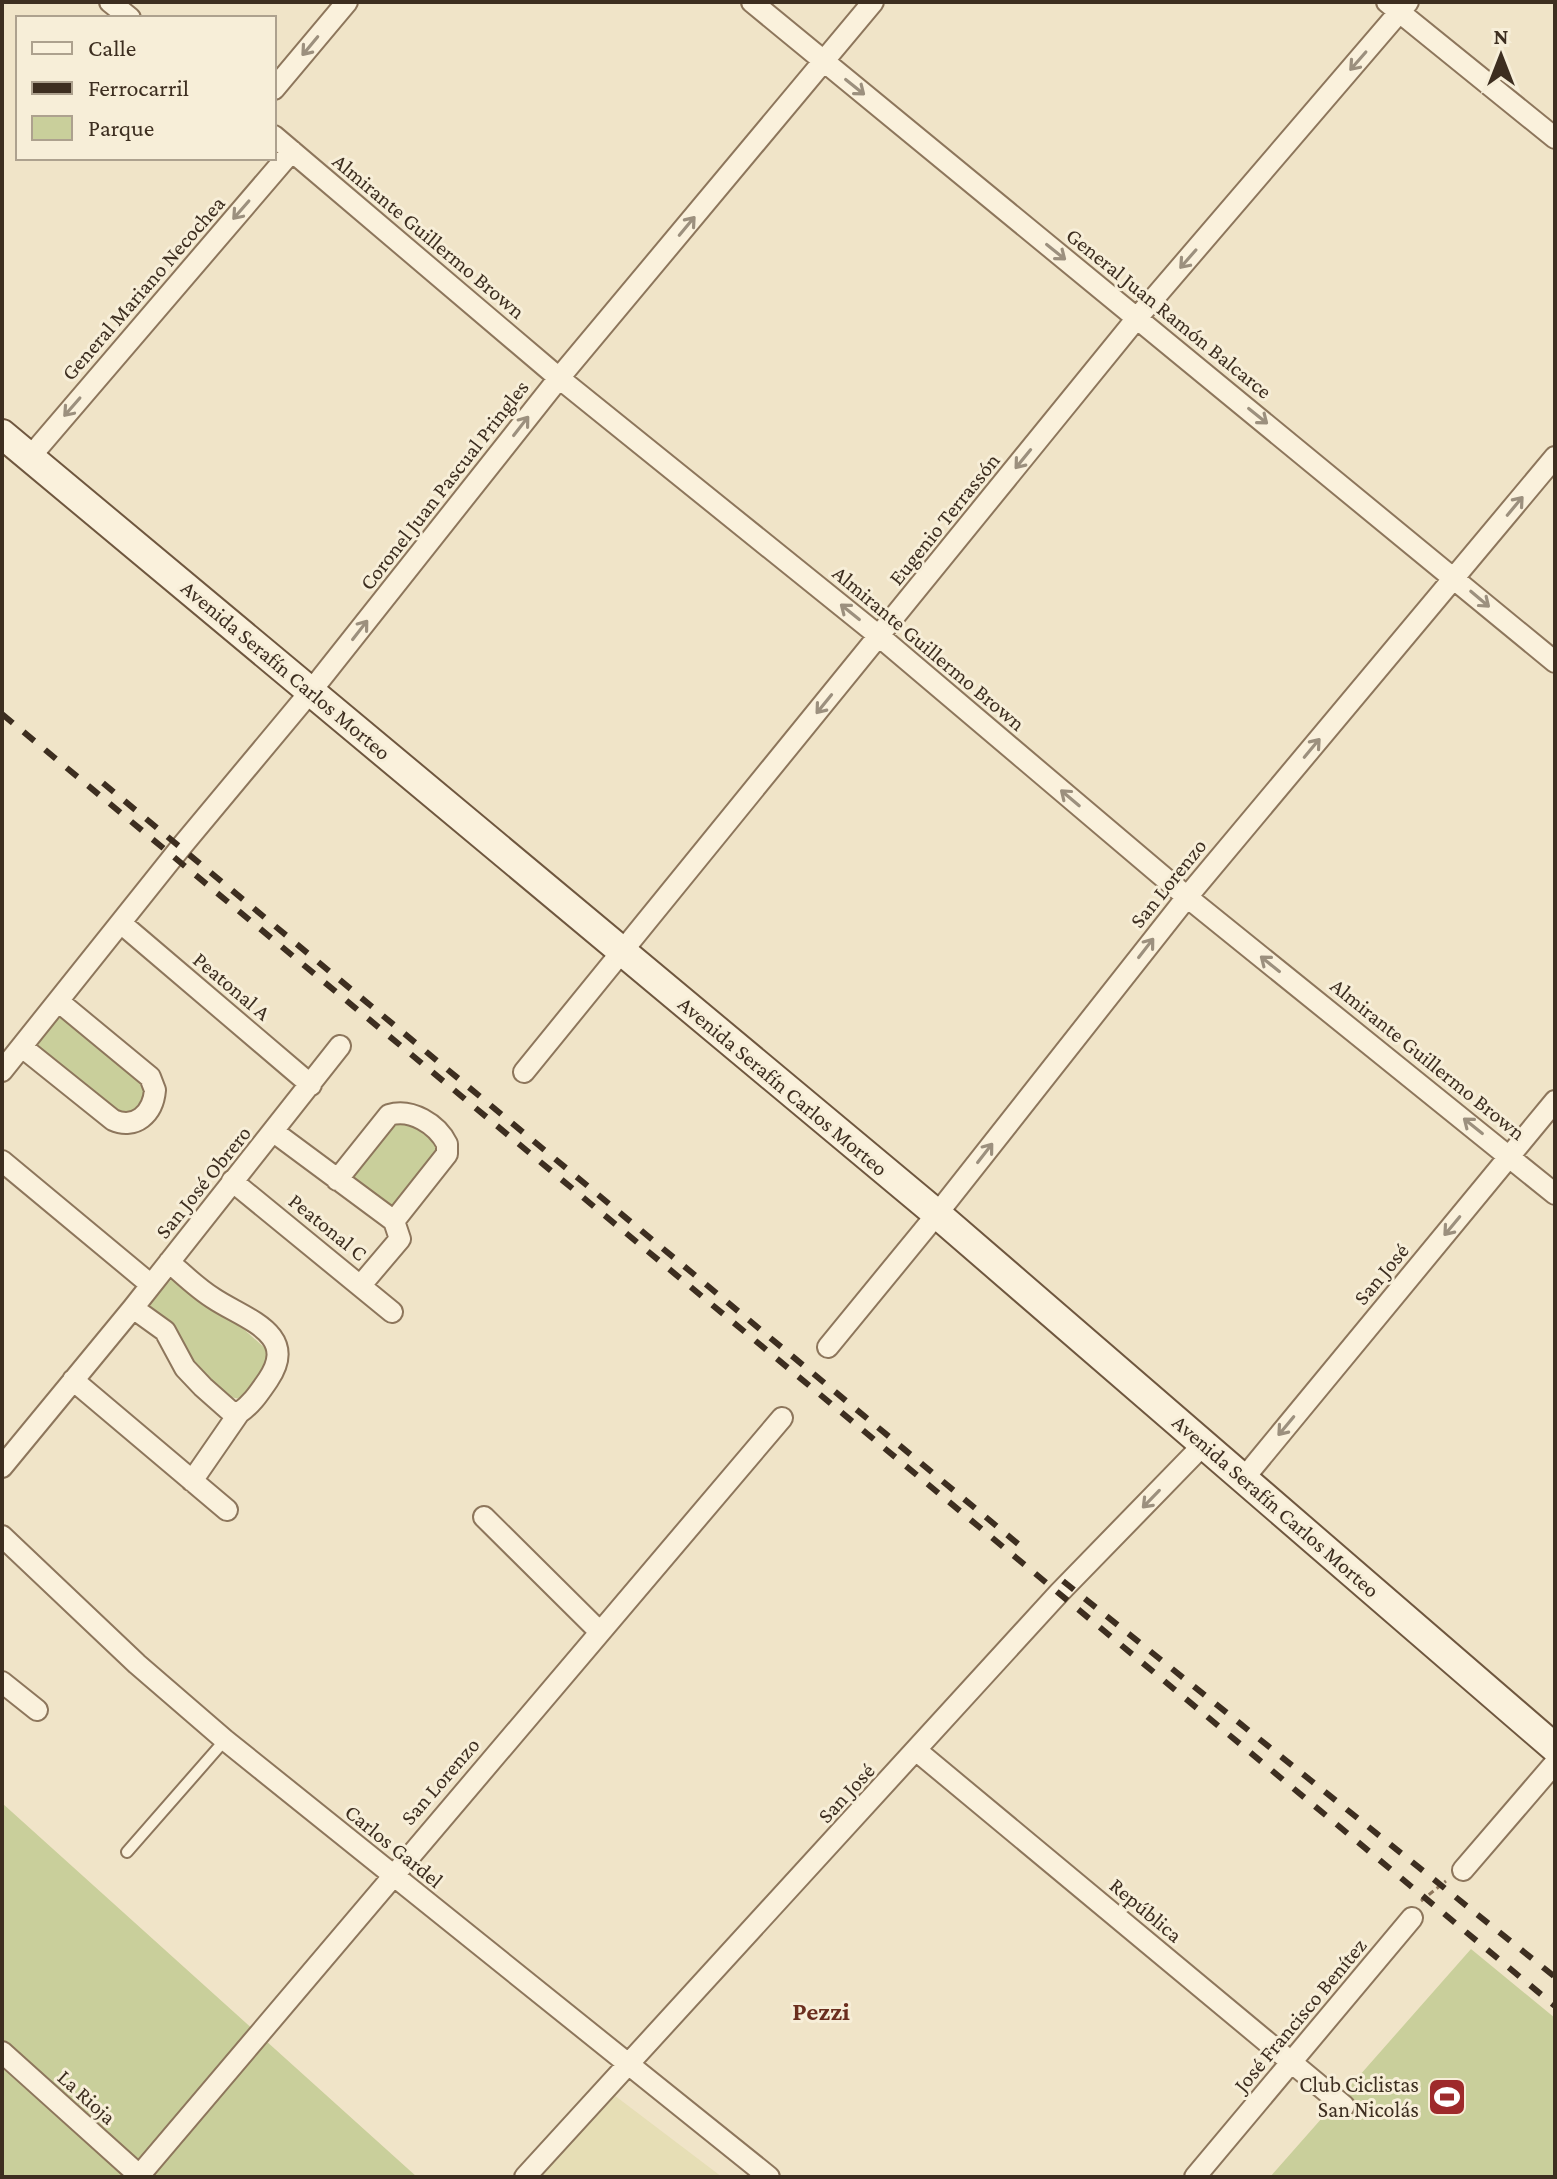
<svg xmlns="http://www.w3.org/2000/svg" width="1557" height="2179" viewBox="0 0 1557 2179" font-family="'Crimson Pro',serif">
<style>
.farmland{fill:#e6deb5}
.green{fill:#c9cf9b}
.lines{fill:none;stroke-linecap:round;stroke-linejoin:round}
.lane-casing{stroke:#8d765c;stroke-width:14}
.street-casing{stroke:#8d765c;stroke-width:24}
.secondary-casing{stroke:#6f573f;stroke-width:32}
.path{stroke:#8d765c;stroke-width:3;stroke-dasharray:6 4;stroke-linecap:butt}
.lane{stroke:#faf1dc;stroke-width:10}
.street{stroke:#faf1dc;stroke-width:20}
.secondary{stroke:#faf1dc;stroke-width:28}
.rail{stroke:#3d2e20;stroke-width:6;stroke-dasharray:14 14;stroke-linecap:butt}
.oneway{stroke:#9c907e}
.labels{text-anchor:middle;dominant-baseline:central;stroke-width:6;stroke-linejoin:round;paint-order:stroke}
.street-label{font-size:22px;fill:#3d2e20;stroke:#f7eed8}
.poi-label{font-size:22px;fill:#3d2e20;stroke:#f7eed8;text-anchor:end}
.quarter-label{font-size:26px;font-weight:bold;fill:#6b2e1e;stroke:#f7eed8}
</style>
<rect width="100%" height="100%" fill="#f0e4c8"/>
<path class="farmland" d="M 610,2092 L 722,2177 L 534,2177 Z"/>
<path class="green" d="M 61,1015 L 141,1082 L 147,1096 C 140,1109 132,1114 117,1114 L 33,1048 Z
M 407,1119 L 434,1139 L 436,1154 L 393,1210 L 350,1179 L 390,1124 Z
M 172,1279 L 207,1307 L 228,1315 L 267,1350 L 265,1373 L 243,1398 C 216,1404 186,1347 172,1328 C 165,1320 155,1314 147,1307 L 148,1301 Z
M 2,1803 L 417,2177 L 2,2177 Z
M 1471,1949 L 1555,2018 L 1555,2177 L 1270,2177 Z"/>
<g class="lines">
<defs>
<path id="lane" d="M 127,1852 L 225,1740"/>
<path id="street" d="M 110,2 L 130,18
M 752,2 L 1555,662
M 1387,2 L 1555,138
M 274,89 L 347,2
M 274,136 L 559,378 L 879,636 L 1187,897 L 1555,1194
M 30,457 L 292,151
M 122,924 L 311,1085
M 22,1047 L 113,1120 C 135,1130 153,1114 155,1090 L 150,1077 L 58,1001
M 2,1071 L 181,847 L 311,691 L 559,378 L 873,2
M 524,1072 L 1137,318 L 1408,2
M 274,1132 L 394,1221 L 447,1154 L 447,1144 C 437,1124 411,1108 389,1115 L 337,1180
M 2,1161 L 150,1284
M 232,1181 L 392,1312
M 361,1285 L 400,1239 L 394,1221
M 133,1308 L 165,1331 L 185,1368 L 203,1387 L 229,1410 L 239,1413 C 252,1404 259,1393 268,1380 C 300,1333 244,1319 213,1298 C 197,1288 183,1274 169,1262
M 828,1347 L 937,1214 L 1187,897 L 1555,457
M 73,1380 L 227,1510
M 2,1467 L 133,1308 L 340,1046
M 1244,1478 L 1555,1101
M 192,1481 L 239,1413
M 484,1517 L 600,1632
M 2,1536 L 137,1664 L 225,1740 L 769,2177
M 2,1682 L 37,1710
M 917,1751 L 1344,2106
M 1463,1870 L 1555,1763
M 2,2052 L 141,2177
M 138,2177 L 782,1418
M 525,2177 L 1059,1593 L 1205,1443
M 1195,2177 L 1412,1918"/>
<path id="secondary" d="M 2,434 L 937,1214 L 1555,1748"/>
</defs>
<use href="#lane" class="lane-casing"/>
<use href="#street" class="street-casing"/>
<use href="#secondary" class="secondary-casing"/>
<path class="path" d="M 1421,1901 L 1446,1881"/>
<use href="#lane" class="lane"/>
<use href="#street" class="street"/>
<use href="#secondary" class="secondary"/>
<path class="rail" d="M 2,714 L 1555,2006
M 103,783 L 1023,1548
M 1063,1581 L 1555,1977"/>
</g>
<defs><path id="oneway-shaft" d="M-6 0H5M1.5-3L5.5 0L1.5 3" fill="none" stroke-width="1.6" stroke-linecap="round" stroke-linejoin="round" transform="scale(2)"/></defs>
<g class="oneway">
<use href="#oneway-shaft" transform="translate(310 46) rotate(130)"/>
<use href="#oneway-shaft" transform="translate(1358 61) rotate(131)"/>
<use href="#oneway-shaft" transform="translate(855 87) rotate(39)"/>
<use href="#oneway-shaft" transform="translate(241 210) rotate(131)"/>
<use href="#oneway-shaft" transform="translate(687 226) rotate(-50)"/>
<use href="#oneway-shaft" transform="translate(1056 252) rotate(39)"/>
<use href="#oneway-shaft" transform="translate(1188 259) rotate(131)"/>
<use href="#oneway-shaft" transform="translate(72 407) rotate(131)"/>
<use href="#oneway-shaft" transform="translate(1258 416) rotate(39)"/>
<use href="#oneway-shaft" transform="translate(521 426) rotate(-52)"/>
<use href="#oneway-shaft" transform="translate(1023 459) rotate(129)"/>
<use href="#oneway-shaft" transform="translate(1515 506) rotate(-50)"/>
<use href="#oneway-shaft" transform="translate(1480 599) rotate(40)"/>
<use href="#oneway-shaft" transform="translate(850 612) rotate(-141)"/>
<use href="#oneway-shaft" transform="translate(360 630) rotate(-52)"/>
<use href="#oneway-shaft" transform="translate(824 704) rotate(129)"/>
<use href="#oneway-shaft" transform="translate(1312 748) rotate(-50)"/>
<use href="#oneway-shaft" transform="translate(1070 798) rotate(-140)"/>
<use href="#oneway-shaft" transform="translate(1146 948) rotate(-52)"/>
<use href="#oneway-shaft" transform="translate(1270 964) rotate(-141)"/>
<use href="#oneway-shaft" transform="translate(1473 1126) rotate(-141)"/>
<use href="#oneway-shaft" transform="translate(985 1153) rotate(-52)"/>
<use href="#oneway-shaft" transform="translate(1452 1226) rotate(130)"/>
<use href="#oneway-shaft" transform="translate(1286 1426) rotate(130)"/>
<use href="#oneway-shaft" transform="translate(1151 1499) rotate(134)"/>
</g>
<defs>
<symbol id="stadium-square" viewBox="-11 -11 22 22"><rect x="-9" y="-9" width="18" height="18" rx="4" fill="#9e2a2b" stroke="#f7eed8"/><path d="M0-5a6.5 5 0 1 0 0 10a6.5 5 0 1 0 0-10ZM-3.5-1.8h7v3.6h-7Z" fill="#fff"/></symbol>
</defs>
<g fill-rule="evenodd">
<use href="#stadium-square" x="1425" y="2075" width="44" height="44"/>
</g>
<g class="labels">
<g class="street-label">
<text transform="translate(429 236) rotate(40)">Almirante Guillermo Brown</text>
<text transform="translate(143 288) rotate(-49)">General Mariano Necochea</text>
<text transform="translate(1169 313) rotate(39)">General Juan Ramón Balcarce</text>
<text transform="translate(444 485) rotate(-52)">Coronel Juan Pascual Pringles</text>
<text transform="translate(944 519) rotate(-51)">Eugenio Terrassón</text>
<text transform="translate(929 648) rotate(40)">Almirante Guillermo Brown</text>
<text transform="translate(286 670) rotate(40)">Avenida Serafín Carlos Morteo</text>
<text transform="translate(1168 883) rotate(-51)">San Lorenzo</text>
<text transform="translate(232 986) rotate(40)">Peatonal A</text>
<text transform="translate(1428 1059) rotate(39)">Almirante Guillermo Brown</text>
<text transform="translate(783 1086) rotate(40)">Avenida Serafín Carlos Morteo</text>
<text transform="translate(203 1182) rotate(-51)">San José Obrero</text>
<text transform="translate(328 1227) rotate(39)">Peatonal C</text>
<text transform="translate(1381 1274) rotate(-50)">San José</text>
<text transform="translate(1276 1506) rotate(41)">Avenida Serafín Carlos Morteo</text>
<text transform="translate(440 1781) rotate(-49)">San Lorenzo</text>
<text transform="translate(846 1793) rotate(-47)">San José</text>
<text transform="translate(394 1846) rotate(39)">Carlos Gardel</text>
<text transform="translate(1146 1910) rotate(40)">República</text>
<text transform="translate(1300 2015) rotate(-50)">José Francisco Benítez</text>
<text transform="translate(87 2097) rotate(42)">La Rioja</text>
</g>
<g class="poi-label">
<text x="1419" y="2084">Club Ciclistas<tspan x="1419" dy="25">San Nicolás</tspan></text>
</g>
<g class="quarter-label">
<text x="821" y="2011">Pezzi</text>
</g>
</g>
<rect width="1557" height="2179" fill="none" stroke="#3d2e20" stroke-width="8"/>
<rect x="16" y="16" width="260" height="144" fill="#f7eed8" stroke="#ada18e" stroke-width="2"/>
<rect x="32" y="42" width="40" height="12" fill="#faf1dc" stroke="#ada18e" stroke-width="2"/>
<text x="88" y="56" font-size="24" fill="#3d2e20">Calle</text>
<rect x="32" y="82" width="40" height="12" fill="#3d2e20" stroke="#ada18e" stroke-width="2"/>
<text x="88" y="96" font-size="24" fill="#3d2e20">Ferrocarril</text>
<rect x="32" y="116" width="40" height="24" fill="#c9cf9b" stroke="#ada18e" stroke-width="2"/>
<text x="88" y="136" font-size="24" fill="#3d2e20">Parque</text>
<g transform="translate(1501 56)" stroke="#f7eed8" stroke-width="6" paint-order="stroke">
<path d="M0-6L14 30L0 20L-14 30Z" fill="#3d2e20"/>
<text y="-12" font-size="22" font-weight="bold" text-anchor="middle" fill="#3d2e20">N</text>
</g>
</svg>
